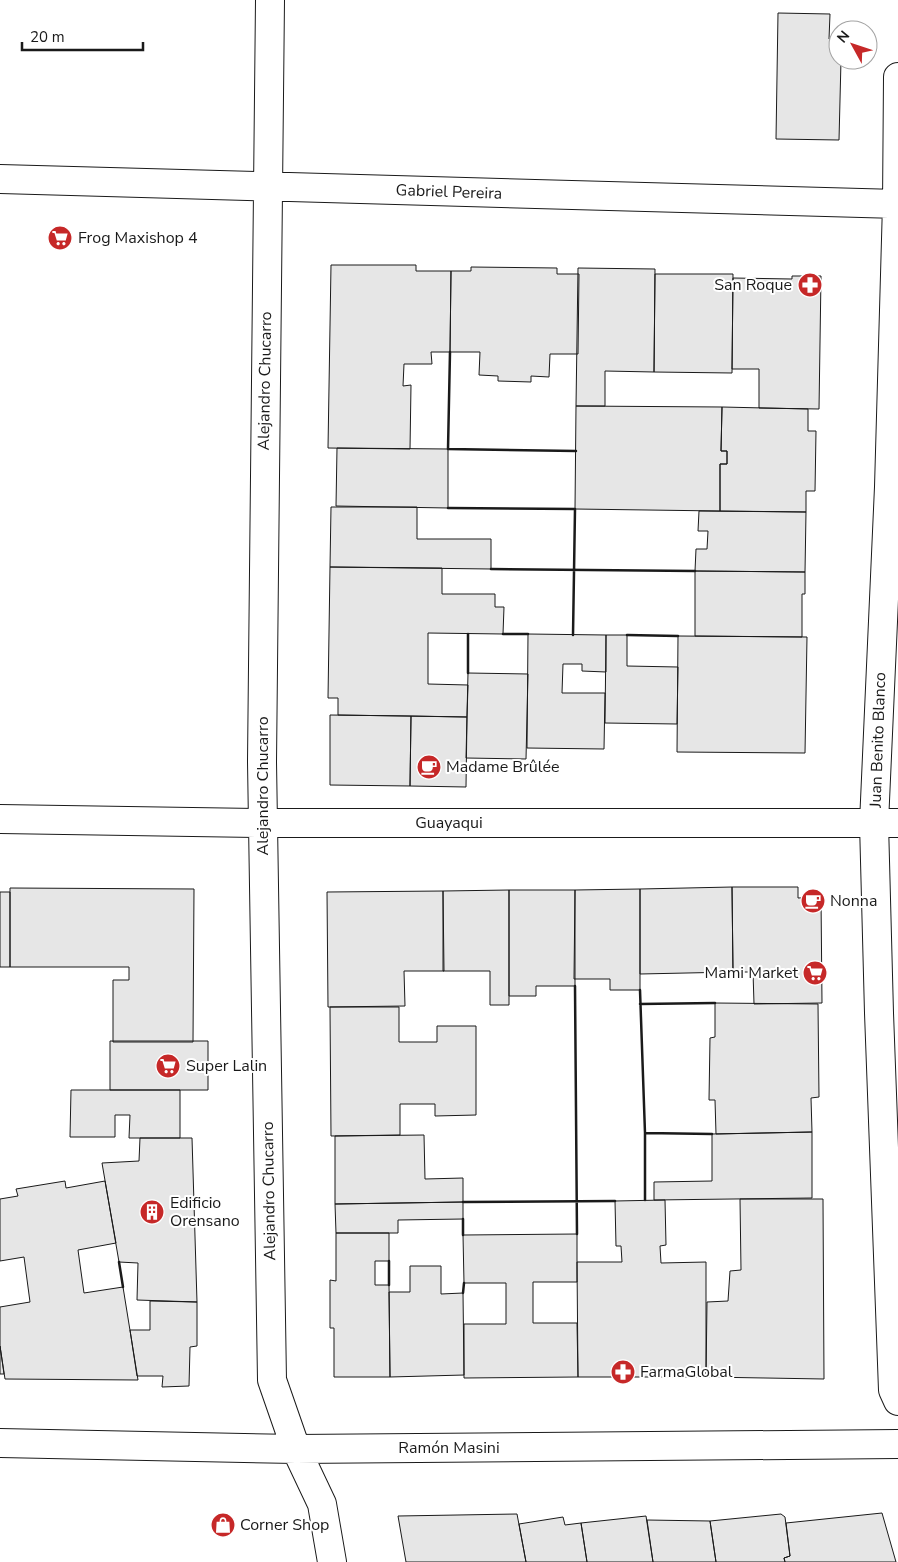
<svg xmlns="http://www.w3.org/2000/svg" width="898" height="1562" viewBox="0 0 898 1562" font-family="'Nunito Sans',sans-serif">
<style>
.building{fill:#e6e6e6;stroke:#1a1a1a}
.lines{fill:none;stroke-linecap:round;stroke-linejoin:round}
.minor-casing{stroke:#1a1a1a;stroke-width:30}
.minor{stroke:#fff;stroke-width:28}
.wall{stroke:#1a1a1a;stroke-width:2.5}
.labels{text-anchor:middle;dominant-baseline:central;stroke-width:4;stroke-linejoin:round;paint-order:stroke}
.street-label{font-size:16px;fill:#1a1a1a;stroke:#fff}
.poi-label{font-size:16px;fill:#1a1a1a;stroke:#fff;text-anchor:start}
</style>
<rect width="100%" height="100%" fill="#fff"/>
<path class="building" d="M 778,13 L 830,14 L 829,39 L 838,39 L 838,60 L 841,60 L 839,140 L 776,139 Z
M 331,265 L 416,265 L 416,271 L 451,271 L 450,352 L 431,352 L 432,364 L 404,364 L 403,386 L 411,385 L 410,449 L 328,448 Z
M 471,267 L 557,268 L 557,274 L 579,274 L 578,354 L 550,354 L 549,377 L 531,376 L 531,382 L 498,381 L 498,376 L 479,375 L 480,352 L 450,352 L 451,271 L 471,271 Z
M 578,268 L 655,269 L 654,372 L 605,371 L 605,406 L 576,406 Z
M 655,274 L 733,274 L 732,373 L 654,372 Z
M 792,276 L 821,276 L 819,409 L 759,408 L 759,369 L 732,369 L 733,278 L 792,279 Z
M 576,406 L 722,407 L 721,451 L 727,451 L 727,464 L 720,464 L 720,511 L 575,509 Z
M 722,407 L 808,409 L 808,431 L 816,431 L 815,491 L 806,491 L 806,512 L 720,511 L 720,464 L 727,464 L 727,451 L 721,451 Z
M 337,448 L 448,449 L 448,508 L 336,506 Z
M 331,507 L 417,507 L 417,539 L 491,539 L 491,569 L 330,567 Z
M 699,511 L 806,512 L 805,572 L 695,571 L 696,549 L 707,549 L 708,531 L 698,531 Z
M 330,567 L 442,568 L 442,594 L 495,594 L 495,607 L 504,607 L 503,634 L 428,633 L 428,684 L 468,685 L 467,717 L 338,715 L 338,698 L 328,698 Z
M 695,571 L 805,572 L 805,594 L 802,594 L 802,637 L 695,636 Z
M 528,634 L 606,635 L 606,672 L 582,671 L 582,664 L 563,664 L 562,693 L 605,693 L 604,749 L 527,748 Z
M 606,635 L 627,635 L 627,666 L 678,667 L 677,724 L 605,723 Z
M 678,636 L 807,637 L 805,753 L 677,752 Z
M 468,673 L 528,674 L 526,759 L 466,758 Z
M 330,715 L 411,716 L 410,786 L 330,785 Z
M 411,716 L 467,717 L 466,787 L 410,786 Z
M 732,887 L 798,887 L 798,898 L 821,897 L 822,1003 L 754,1004 L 753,972 L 733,972 Z
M 732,887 L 733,972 L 640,974 L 640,889 Z
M 10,888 L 194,889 L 193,1042 L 113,1042 L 113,980 L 129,980 L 129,967 L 10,967 Z
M 640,889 L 640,990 L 610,990 L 610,979 L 574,979 L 575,890 Z
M 509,890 L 509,1005 L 490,1005 L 490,971 L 443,971 L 443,891 Z
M 509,890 L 575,890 L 575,986 L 536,986 L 536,996 L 509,996 Z
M 443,891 L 444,971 L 404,971 L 405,1006 L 328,1007 L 327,892 Z
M 0,892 L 10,892 L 10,967 L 0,967 Z
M 715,1003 L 818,1004 L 819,1097 L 811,1098 L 812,1132 L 716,1134 L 715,1100 L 709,1100 L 710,1038 L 715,1037 Z
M 330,1007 L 399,1007 L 399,1042 L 437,1042 L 437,1026 L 476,1026 L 476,1115 L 435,1116 L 435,1104 L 400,1104 L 400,1135 L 331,1136 Z
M 110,1041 L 208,1041 L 208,1090 L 110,1090 Z
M 71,1090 L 180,1090 L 180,1138 L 129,1138 L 130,1115 L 115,1115 L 115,1137 L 70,1137 Z
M 812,1132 L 812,1198 L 654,1200 L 654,1182 L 712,1181 L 712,1134 Z
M 424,1135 L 425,1179 L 463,1178 L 463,1202 L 335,1204 L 335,1136 Z
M 140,1138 L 192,1138 L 197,1302 L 137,1300 L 138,1263 L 119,1262 L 102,1163 L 139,1161 Z
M 65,1181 L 66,1188 L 105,1181 L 116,1243 L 78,1250 L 84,1293 L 123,1287 L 138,1380 L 5,1379 L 0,1346 L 0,1307 L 30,1302 L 24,1257 L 0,1261 L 0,1199 L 18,1196 L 16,1189 Z
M 740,1199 L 823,1199 L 824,1379 L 706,1377 L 707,1302 L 728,1301 L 730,1271 L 741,1270 Z
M 665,1200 L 666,1245 L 660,1246 L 661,1263 L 706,1262 L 706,1377 L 578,1377 L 577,1262 L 622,1262 L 621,1246 L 616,1246 L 615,1201 Z
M 463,1202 L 463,1219 L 398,1220 L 398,1233 L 336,1233 L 335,1204 Z
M 336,1233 L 389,1233 L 389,1261 L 375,1261 L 375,1285 L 389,1285 L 390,1377 L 334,1377 L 334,1328 L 330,1328 L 330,1280 L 336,1281 Z
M 577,1234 L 577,1282 L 533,1282 L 533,1323 L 577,1323 L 578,1377 L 464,1378 L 464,1324 L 506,1324 L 506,1283 L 464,1283 L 463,1235 Z
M 410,1266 L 441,1266 L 441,1294 L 463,1293 L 464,1375 L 390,1377 L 389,1292 L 410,1292 Z
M 150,1301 L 197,1302 L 197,1346 L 190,1347 L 189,1386 L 162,1387 L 163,1376 L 137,1376 L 130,1330 L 150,1330 Z
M 0,1346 L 4,1374 L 0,1374 Z
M 882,1513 L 896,1562 L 785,1562 L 784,1558 L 790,1556 L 786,1523 Z
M 517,1514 L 526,1562 L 406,1562 L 398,1516 Z
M 781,1514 L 785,1517 L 790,1556 L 784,1558 L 785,1562 L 716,1562 L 710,1521 Z
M 646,1516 L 653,1562 L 587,1562 L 581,1523 Z
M 563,1517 L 565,1525 L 581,1523 L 587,1562 L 526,1562 L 519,1524 Z
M 647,1520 L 710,1521 L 716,1562 L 653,1562 Z"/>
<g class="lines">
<defs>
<path id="minor" d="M 270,0 L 262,762 L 272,1380 L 296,1449 L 322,1504 L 332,1562
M 898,77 L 897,204 L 889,487 L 874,823 L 879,1013 L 893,1390 L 898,1401
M 0,179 L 898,204
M 0,819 L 263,823 L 898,823
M 0,1443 L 296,1449 L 898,1444"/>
</defs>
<use href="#minor" class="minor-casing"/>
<use href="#minor" class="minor"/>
<path class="wall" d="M 450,352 L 448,449 L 576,451
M 448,508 L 575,509 L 573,635
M 491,569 L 695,571
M 503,634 L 528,634
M 627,635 L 678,636
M 468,673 L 468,634
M 575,986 L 577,1234
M 640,990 L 645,1133 L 645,1200
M 640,1004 L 715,1003
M 645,1133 L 712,1134
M 463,1202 L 615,1201
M 463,1235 L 463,1219
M 389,1261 L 389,1285
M 119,1262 L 123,1287
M 463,1293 L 464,1283"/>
</g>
<defs>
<symbol id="supermarket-disc" viewBox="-11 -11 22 22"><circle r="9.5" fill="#c62828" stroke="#fff"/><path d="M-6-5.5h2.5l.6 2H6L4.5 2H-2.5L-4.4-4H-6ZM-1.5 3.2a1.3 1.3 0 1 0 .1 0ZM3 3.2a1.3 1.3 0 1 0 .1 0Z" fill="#fff"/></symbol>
<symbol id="pharmacy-disc" viewBox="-11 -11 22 22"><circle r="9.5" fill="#c62828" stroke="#fff"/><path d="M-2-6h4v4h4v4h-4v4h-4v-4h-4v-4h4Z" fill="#fff"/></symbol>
<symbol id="cafe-disc" viewBox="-11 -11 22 22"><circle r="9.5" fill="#c62828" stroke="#fff"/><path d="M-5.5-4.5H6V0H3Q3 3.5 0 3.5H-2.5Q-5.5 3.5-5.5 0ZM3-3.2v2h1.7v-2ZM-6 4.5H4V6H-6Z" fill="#fff"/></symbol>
<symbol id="building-disc" viewBox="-11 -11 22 22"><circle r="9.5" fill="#c62828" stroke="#fff"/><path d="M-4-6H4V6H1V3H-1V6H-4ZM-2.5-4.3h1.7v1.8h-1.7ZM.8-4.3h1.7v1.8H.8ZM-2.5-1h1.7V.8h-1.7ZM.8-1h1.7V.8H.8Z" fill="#fff"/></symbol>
<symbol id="shop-disc" viewBox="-11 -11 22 22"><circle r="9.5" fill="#c62828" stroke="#fff"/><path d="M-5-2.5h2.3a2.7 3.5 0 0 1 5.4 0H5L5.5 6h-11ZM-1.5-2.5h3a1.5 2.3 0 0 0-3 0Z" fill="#fff"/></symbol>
</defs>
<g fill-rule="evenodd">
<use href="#supermarket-disc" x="46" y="224" width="28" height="28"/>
<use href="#pharmacy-disc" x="796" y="271" width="28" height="28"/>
<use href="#cafe-disc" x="415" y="753" width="28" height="28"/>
<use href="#cafe-disc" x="799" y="887" width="28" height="28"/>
<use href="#supermarket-disc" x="801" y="959" width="28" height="28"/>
<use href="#supermarket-disc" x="154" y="1052" width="28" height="28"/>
<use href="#building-disc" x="138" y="1198" width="28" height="28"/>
<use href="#pharmacy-disc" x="609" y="1358" width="28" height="28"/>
<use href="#shop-disc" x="209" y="1511" width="28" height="28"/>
</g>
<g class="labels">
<g class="street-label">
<text transform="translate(449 192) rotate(2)">Gabriel Pereira</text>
<text transform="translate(265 381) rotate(-89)">Alejandro Chucarro</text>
<text transform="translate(878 740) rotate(-88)">Juan Benito Blanco</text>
<text transform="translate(263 786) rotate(-90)">Alejandro Chucarro</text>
<text x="449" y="823">Guayaqui</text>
<text transform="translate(269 1191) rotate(-91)">Alejandro Chucarro</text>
<text x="449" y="1448">Ramón Masini</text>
</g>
<g class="poi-label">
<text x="78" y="238">Frog Maxishop 4</text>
<text x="792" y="285" text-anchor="end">San Roque</text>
<text x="446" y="767">Madame Brûlée</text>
<text x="830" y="901">Nonna</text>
<text x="798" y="973" text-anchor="end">Mami Market</text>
<text x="186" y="1066">Super Lalin</text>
<text x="170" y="1203">Edificio<tspan x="170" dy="18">Orensano</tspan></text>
<text x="640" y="1372">FarmaGlobal</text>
<text x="240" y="1525">Corner Shop</text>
</g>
</g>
<g transform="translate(853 45) rotate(310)"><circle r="24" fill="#ffffff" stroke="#a3a3a3"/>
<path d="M0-4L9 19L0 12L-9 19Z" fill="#c62828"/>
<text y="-8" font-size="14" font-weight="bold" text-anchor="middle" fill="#1a1a1a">N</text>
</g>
<path d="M22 42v8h121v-8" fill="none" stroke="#1a1a1a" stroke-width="2.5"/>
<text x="30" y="42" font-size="15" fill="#1a1a1a" stroke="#ffffff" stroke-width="4" paint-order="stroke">20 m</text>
</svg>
